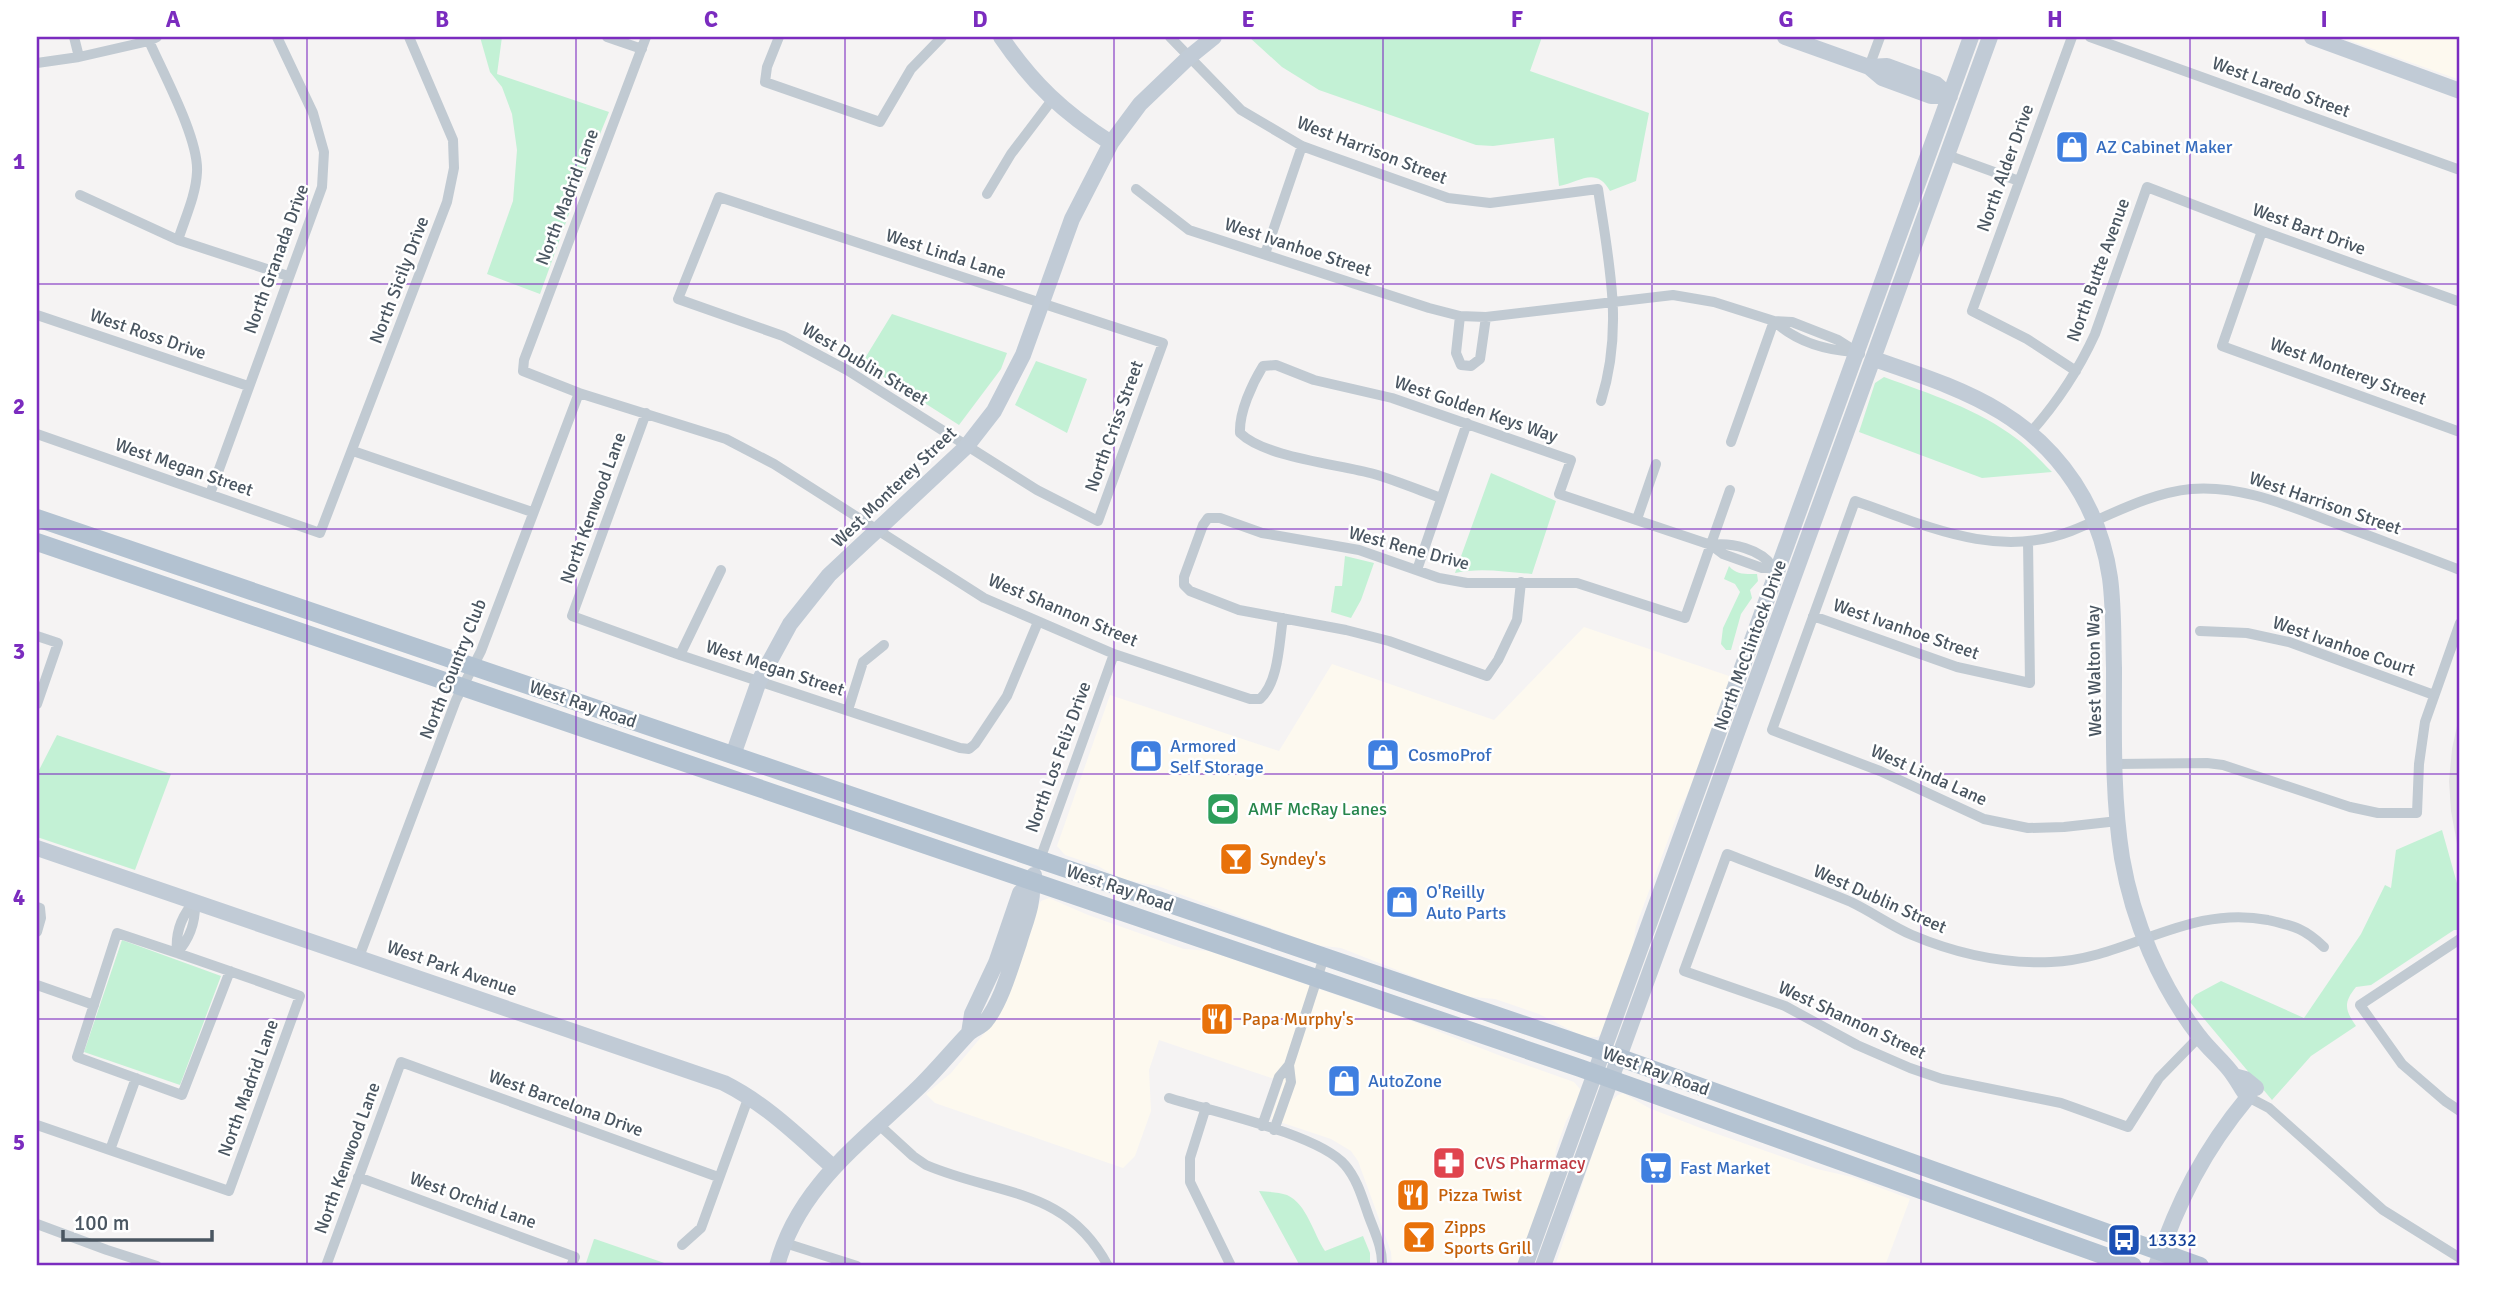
<svg xmlns="http://www.w3.org/2000/svg" width="2497" height="1303" viewBox="0 0 2497 1303" font-family="Signika,sans-serif">
<style>
.commercial{fill:#fdf9ef}
.education{fill:#e6e4e5}
.green{fill:#c3f1d5}
.lines{fill:none;stroke-linecap:round;stroke-linejoin:round}
.street{stroke:#c1cad2;stroke-width:10}
.secondary{stroke:#c1cbd6;stroke-width:16}
.primary{stroke:#b3c2d1;stroke-width:18}
.grid{fill:none;stroke:#7b2cbf;stroke-width:2;stroke-opacity:0.55}
.labels{text-anchor:middle;dominant-baseline:central;stroke-width:5;stroke-linejoin:round;paint-order:stroke}
.street-label{font-size:18px;fill:#4a5661;stroke:#fff}
.shop-label{font-size:18px;fill:#366cbe;stroke:#fff;text-anchor:start}
.leisure-label{font-size:18px;fill:#27864d;stroke:#fff;text-anchor:start}
.food-label{font-size:18px;fill:#c56008;stroke:#fff;text-anchor:start}
.health-label{font-size:18px;fill:#be3a42;stroke:#fff;text-anchor:start}
.transit-label{font-size:18px;fill:#164399;stroke:#fff;text-anchor:start}
.neatline{fill:none;stroke:#7b2cbf;stroke-width:2.5}
.grid-label{font-size:23px;text-anchor:middle;font-weight:bold;fill:#7b2cbf}
</style>
<rect width="100%" height="100%" fill="#f5f3f3"/>
<path class="commercial" d="M 2340,37 L 2460,37 L 2460,80 Z
M 1584,627 L 1732,677 L 1699,770 L 1678,813 L 1636,926 L 1631,958 L 1603,1033 L 1597,1037 L 1584,1037 L 1539,1014 L 1495,999 L 1463,996 L 1341,948 L 1316,945 L 1158,886 L 1121,879 L 1098,866 L 1065,855 L 1057,846 L 1110,695 L 1279,751 L 1332,664 L 1494,720 Z
M 1049,898 L 1088,915 L 1184,949 L 1209,951 L 1409,1020 L 1506,1058 L 1574,1082 L 1580,1089 L 1581,1095 L 1566,1121 L 1556,1149 L 1554,1167 L 1518,1266 L 1392,1266 L 1391,1252 L 1358,1161 L 1351,1151 L 1331,1139 L 1271,1119 L 1283,1082 L 1159,1040 L 1149,1070 L 1151,1111 L 1135,1156 L 1123,1168 L 935,1103 L 926,1094 L 951,1073 L 987,1030 L 1038,906 L 1041,901 Z
M 1623,1093 L 1649,1108 L 1703,1129 L 1817,1169 L 1852,1177 L 1910,1199 L 1885,1266 L 1555,1266 L 1610,1102 L 1618,1095 Z"/>
<path class="education" d="M 2460,712 L 2460,860 L 2451,811 L 2449,781 L 2452,749 Z"/>
<path class="green" d="M 480,37 L 502,37 L 497,74 L 609,112 L 582,178 L 540,294 L 487,274 L 513,201 L 517,150 L 512,114 L 502,87 L 490,72 Z
M 1249,37 L 1542,37 L 1530,71 L 1649,113 L 1636,181 L 1610,191 C 1596,166 1580,182 1559,186 L 1554,138 L 1493,146 L 1476,145 L 1319,90 L 1282,67 Z
M 892,314 L 1007,353 L 1001,369 L 959,425 L 862,363 Z
M 1036,361 L 1087,379 L 1067,433 L 1015,405 Z
M 1884,377 C 1930,394 1978,409 2017,439 C 2029,448 2041,461 2052,472 L 1982,478 L 1859,432 L 1875,383 Z
M 1491,473 L 1556,501 L 1532,574 C 1506,572 1481,567 1455,573 Z
M 1345,556 L 1374,563 L 1361,600 L 1351,618 L 1331,612 L 1335,586 L 1342,586 Z
M 1729,566 C 1736,575 1746,574 1757,574 L 1758,581 L 1750,590 L 1752,598 L 1741,614 L 1731,650 L 1726,650 L 1721,644 L 1723,628 L 1740,592 L 1735,584 L 1724,579 Z
M 57,735 L 171,774 L 135,870 L 37,837 L 37,774 Z
M 2442,830 L 2460,894 L 2460,930 L 2454,930 L 2371,985 L 2356,987 C 2343,1003 2345,1010 2356,1026 L 2311,1056 L 2272,1100 L 2190,1002 L 2195,995 L 2221,981 L 2304,1018 L 2361,934 L 2385,885 L 2391,888 L 2396,850 Z
M 122,940 L 221,976 L 180,1085 L 84,1052 Z
M 1259,1191 C 1268,1192 1279,1192 1287,1195 C 1307,1204 1313,1233 1325,1251 L 1363,1236 L 1370,1253 L 1370,1266 L 1300,1266 Z
M 594,1239 L 595,1239 L 673,1266 L 585,1266 Z"/>
<g class="lines">
<path class="street" d="M 74,37 L 79,57
M 607,37 L 642,49
M 646,37 L 524,360 L 523,371 L 579,393 L 726,439 L 774,464 L 984,598 L 1114,654 L 1250,699 L 1260,699 C 1279,682 1279,642 1283,618
M 779,37 L 767,67 L 765,82 L 880,122 L 911,69 L 942,37
M 1170,37 L 1241,110 L 1302,146 L 1324,154 L 1448,198 L 1490,203 L 1598,189 C 1609,264 1624,328 1601,401
M 2072,37 L 1972,311 L 2027,339 L 2076,371
M 2090,37 L 2460,170
M 149,41 C 163,73 199,139 197,172 C 196,195 185,218 178,240
M 37,63 L 79,57 L 149,41 L 157,37
M 1869,67 L 1880,37
M 1947,155 L 2019,181
M 1136,189 L 1189,230 L 1429,308 L 1460,316 L 1486,317 L 1673,295 L 1714,302 L 1774,321 L 1792,322 L 1838,340 L 1860,354
M 987,194 L 1011,154 L 1052,100
M 80,195 L 178,240 L 288,276
M 719,197 L 1163,343 L 1098,521 L 1037,490 L 847,370 L 783,336 L 678,299 Z
M 2262,231 L 2222,346 L 2460,432
M 1265,254 L 1302,146
M 37,315 L 248,386
M 1460,316 L 1456,353 L 1461,365 L 1471,366 L 1480,359 L 1486,317
M 1774,321 C 1795,341 1825,350 1854,352
M 646,413 L 572,616 L 680,655 L 960,748 L 969,749 L 975,744 L 1007,696 L 1038,622
M 2030,433 C 2056,404 2079,369 2095,334 L 2147,187 L 2262,231 L 2460,302
M 37,434 L 320,533 L 447,202 L 454,168 L 453,140 L 409,37
M 1731,442 L 1774,321
M 353,451 L 532,512
M 210,494 L 322,187 L 324,152 L 313,113 L 277,37
M 1441,498 C 1419,490 1397,481 1374,474 C 1339,464 1266,458 1240,433 C 1239,412 1252,384 1263,366 L 1276,365 L 1314,380 L 1392,398 L 1571,460 L 1559,494 L 1711,545 L 1723,554 L 1762,568 L 1778,568
M 1637,519 L 1656,464
M 1711,545 C 1731,542 1761,549 1773,567
M 1417,570 L 1467,423
M 1521,582 L 1517,620 L 1498,660 L 1487,676 L 1389,641 L 1346,630 L 1239,610 L 1190,591 L 1184,585 L 1184,577 L 1203,525 L 1208,518 L 1220,518 L 1262,533 L 1359,550 L 1439,578 L 1467,583 L 1577,583 L 1685,618 L 1730,490
M 1813,616 L 1957,667 L 2030,683 L 2028,541
M 2200,631 L 2247,633 L 2289,642 L 2434,695
M 37,636 L 58,643 L 37,704
M 680,655 L 721,570
M 848,710 L 863,662 L 884,645
M 2115,764 L 2207,763 L 2223,765 L 2350,807 L 2378,813 L 2417,813 L 2419,764 L 2425,722 L 2460,623
M 2118,821 L 2064,827 L 2028,828 L 1984,819 L 1880,771 L 1772,730 L 1855,501 C 1925,525 1996,560 2071,531 C 2109,516 2149,493 2191,489 C 2242,485 2289,506 2335,523 C 2377,539 2419,554 2460,570
M 1038,865 L 1114,654
M 37,907 L 40,908 L 41,918 L 37,932
M 2460,939 L 2360,1005 L 2402,1064 L 2445,1101 L 2460,1111
M 177,953 C 175,932 181,916 195,901
M 177,953 C 191,937 196,921 195,901
M 359,957 L 456,700 L 481,651 L 579,393
M 37,985 L 94,1005
M 2199,1037 L 2159,1078 L 2128,1127 L 2061,1103 L 1942,1079 L 1910,1068 L 1857,1045 L 1785,1006 L 1684,971 L 1727,854 C 1768,870 1810,885 1851,902 C 1872,912 1891,926 1912,935 C 1957,954 2002,964 2051,962 C 2128,959 2187,904 2268,920 C 2294,926 2304,928 2324,947
M 2248,1097 L 2269,1108 L 2383,1210 L 2460,1258
M 1169,1098 C 1210,1111 1319,1134 1345,1165 C 1357,1179 1362,1197 1368,1214 C 1374,1231 1383,1248 1382,1266
M 1206,1107 L 1190,1158 L 1190,1182 L 1231,1266
M 878,1124 L 913,1156 L 926,1165 C 999,1196 1066,1187 1108,1266
M 37,1125 L 229,1191 L 300,996 C 239,974 178,953 117,933 L 77,1057 L 182,1095 L 230,971
M 1262,1126 L 1279,1077 L 1289,1065 L 1324,957
M 1274,1130 L 1291,1082 L 1289,1065
M 110,1150 L 136,1078
M 358,1177 L 575,1257 L 571,1266
M 37,1224 L 107,1250 L 157,1266
M 785,1243 L 857,1266
M 682,1245 L 701,1228 L 749,1096
M 326,1266 L 401,1062 L 718,1177"/>
<path class="secondary" d="M 1001,37 C 1033,84 1063,112 1111,143
M 1785,37 L 1869,67 L 1882,78 L 1931,96 L 1950,96
M 2312,37 L 2460,91
M 1869,67 L 1887,66 L 1936,84 L 1950,96
M 1874,359 C 1917,374 1962,388 2001,412 C 2061,449 2100,508 2110,578 C 2114,608 2113,638 2114,668 C 2114,731 2112,795 2122,858 C 2133,922 2160,985 2199,1036 C 2209,1050 2224,1061 2234,1076 C 2239,1083 2242,1090 2248,1097 C 2204,1150 2178,1201 2156,1266
M 733,755 L 759,681 L 790,624 L 829,575 L 966,447 L 994,411 L 1023,355 L 1072,219 L 1111,143 L 1140,104 L 1188,58 L 1214,37
M 37,848 L 724,1083 C 766,1104 798,1136 833,1167
M 969,1033 L 972,1014 L 996,963 L 1020,893 L 1032,881 L 1034,875
M 2234,1076 L 2245,1079 L 2256,1088
M 777,1266 C 798,1185 864,1141 921,1085 C 937,1069 952,1051 968,1034 C 973,1029 981,1027 985,1022 C 1001,1003 1011,966 1019,943 C 1025,922 1034,904 1032,881
M 1525,1266 L 1971,37
M 1543,1266 L 1990,37"/>
<path class="primary" d="M 37,518 L 1604,1052 L 2200,1266
M 37,542 L 1580,1068 L 2133,1266"/>
</g>
<path class="grid" d="M 307,37 L 307,1266M 576,37 L 576,1266M 845,37 L 845,1266M 1114,37 L 1114,1266M 1383,37 L 1383,1266M 1652,37 L 1652,1266M 1921,37 L 1921,1266M 2190,37 L 2190,1266M 37,284 L 2460,284M 37,529 L 2460,529M 37,774 L 2460,774M 37,1019 L 2460,1019"/>
<defs>
<symbol id="shop-square" viewBox="-11 -11 22 22"><rect x="-9" y="-9" width="18" height="18" rx="4" fill="#3f7fe0" stroke="#fff"/><path d="M-5-2.5h2.3a2.7 3.5 0 0 1 5.4 0H5L5.5 6h-11ZM-1.5-2.5h3a1.5 2.3 0 0 0-3 0Z" fill="#fff"/></symbol>
<symbol id="stadium-square" viewBox="-11 -11 22 22"><rect x="-9" y="-9" width="18" height="18" rx="4" fill="#2e9e5b" stroke="#fff"/><path d="M0-5a6.5 5 0 1 0 0 10a6.5 5 0 1 0 0-10ZM-3.5-1.8h7v3.6h-7Z" fill="#fff"/></symbol>
<symbol id="bar-square" viewBox="-11 -11 22 22"><rect x="-9" y="-9" width="18" height="18" rx="4" fill="#e8710a" stroke="#fff"/><path d="M-6-5H6L.8 .8V4.5H3.5V6h-7V4.5H-.8V.8Z" fill="#fff"/></symbol>
<symbol id="restaurant-square" viewBox="-11 -11 22 22"><rect x="-9" y="-9" width="18" height="18" rx="4" fill="#e8710a" stroke="#fff"/><path d="M-5-6h1v4h1v-4h1v4h1v-4h1v5L-1.5 .5V6h-2V.5L-5-1ZM5-6V6H3V1.5H1.5Q1.5-4 5-6Z" fill="#fff"/></symbol>
<symbol id="pharmacy-square" viewBox="-11 -11 22 22"><rect x="-9" y="-9" width="18" height="18" rx="4" fill="#e0444e" stroke="#fff"/><path d="M-2-6h4v4h4v4h-4v4h-4v-4h-4v-4h4Z" fill="#fff"/></symbol>
<symbol id="supermarket-square" viewBox="-11 -11 22 22"><rect x="-9" y="-9" width="18" height="18" rx="4" fill="#3f7fe0" stroke="#fff"/><path d="M-6-5.5h2.5l.6 2H6L4.5 2H-2.5L-4.4-4H-6ZM-1.5 3.2a1.3 1.3 0 1 0 .1 0ZM3 3.2a1.3 1.3 0 1 0 .1 0Z" fill="#fff"/></symbol>
<symbol id="bus-square" viewBox="-11 -11 22 22"><rect x="-9" y="-9" width="18" height="18" rx="4" fill="#1a4fb4" stroke="#fff"/><path d="M-5-6H5V4H4V6H2V4H-2V6H-4V4H-5ZM-3.5-4V0h7V-4ZM-3.5 1.2v1.5H-2V1.2ZM2 1.2v1.5H3.5V1.2Z" fill="#fff"/></symbol>
</defs>
<g fill-rule="evenodd">
<use href="#shop-square" x="2053" y="128" width="38" height="38"/>
<use href="#shop-square" x="1364" y="736" width="38" height="38"/>
<use href="#shop-square" x="1127" y="737" width="38" height="38"/>
<use href="#stadium-square" x="1204" y="790" width="38" height="38"/>
<use href="#bar-square" x="1217" y="840" width="38" height="38"/>
<use href="#shop-square" x="1383" y="883" width="38" height="38"/>
<use href="#restaurant-square" x="1198" y="1000" width="38" height="38"/>
<use href="#shop-square" x="1325" y="1062" width="38" height="38"/>
<use href="#pharmacy-square" x="1430" y="1144" width="38" height="38"/>
<use href="#supermarket-square" x="1637" y="1149" width="38" height="38"/>
<use href="#restaurant-square" x="1394" y="1176" width="38" height="38"/>
<use href="#bar-square" x="1400" y="1218" width="38" height="38"/>
<use href="#bus-square" x="2105" y="1221" width="38" height="38"/>
</g>
<g class="labels">
<g class="street-label">
<text transform="translate(2281 87) rotate(20)">West Laredo Street</text>
<text transform="translate(1372 150) rotate(21)">West Harrison Street</text>
<text transform="translate(2005 168) rotate(-70)">North Alder Drive</text>
<text transform="translate(567 197) rotate(-69)">North Madrid Lane</text>
<text transform="translate(2309 229) rotate(20)">West Bart Drive</text>
<text transform="translate(1298 247) rotate(18)">West Ivanhoe Street</text>
<text transform="translate(946 254) rotate(18)">West Linda Lane</text>
<text transform="translate(276 259) rotate(-70)">North Granada Drive</text>
<text transform="translate(2098 270) rotate(-70)">North Butte Avenue</text>
<text transform="translate(399 280) rotate(-69)">North Sicily Drive</text>
<text transform="translate(148 334) rotate(19)">West Ross Drive</text>
<text transform="translate(865 364) rotate(31)">West Dublin Street</text>
<text transform="translate(2348 371) rotate(20)">West Monterey Street</text>
<text transform="translate(1476 409) rotate(19)">West Golden Keys Way</text>
<text transform="translate(1114 426) rotate(-70)">North Criss Street</text>
<text transform="translate(184 467) rotate(19)">West Megan Street</text>
<text transform="translate(894 487) rotate(-44)">West Monterey Street</text>
<text transform="translate(2325 503) rotate(19)">West Harrison Street</text>
<text transform="translate(593 508) rotate(-70)">North Kenwood Lane</text>
<text transform="translate(1409 548) rotate(15)">West Rene Drive</text>
<text transform="translate(1063 610) rotate(23)">West Shannon Street</text>
<text transform="translate(1906 629) rotate(19)">West Ivanhoe Street</text>
<text transform="translate(1750 645) rotate(-70)">North McClintock Drive</text>
<text transform="translate(2344 646) rotate(19)">West Ivanhoe Court</text>
<text transform="translate(775 668) rotate(18)">West Megan Street</text>
<text transform="translate(453 669) rotate(-68)">North Country Club</text>
<text transform="translate(2094 671) rotate(-91)">West Walton Way</text>
<text transform="translate(583 704) rotate(19)">West Ray Road</text>
<text transform="translate(1058 757) rotate(-70)">North Los Feliz Drive</text>
<text transform="translate(1929 775) rotate(24)">West Linda Lane</text>
<text transform="translate(1120 888) rotate(19)">West Ray Road</text>
<text transform="translate(1880 899) rotate(24)">West Dublin Street</text>
<text transform="translate(452 968) rotate(19)">West Park Avenue</text>
<text transform="translate(1852 1020) rotate(25)">West Shannon Street</text>
<text transform="translate(1656 1071) rotate(20)">West Ray Road</text>
<text transform="translate(248 1088) rotate(-70)">North Madrid Lane</text>
<text transform="translate(566 1103) rotate(20)">West Barcelona Drive</text>
<text transform="translate(347 1158) rotate(-70)">North Kenwood Lane</text>
<text transform="translate(473 1200) rotate(20)">West Orchid Lane</text>
</g>
<g class="shop-label">
<text x="2096" y="147">AZ Cabinet Maker</text>
<text x="1170" y="746">Armored<tspan x="1170" dy="21">Self Storage</tspan></text>
<text x="1408" y="755">CosmoProf</text>
<text x="1426" y="892">O'Reilly<tspan x="1426" dy="21">Auto Parts</tspan></text>
<text x="1368" y="1081">AutoZone</text>
<text x="1680" y="1168">Fast Market</text>
</g>
<g class="leisure-label">
<text x="1248" y="809">AMF McRay Lanes</text>
</g>
<g class="food-label">
<text x="1260" y="859">Syndey's</text>
<text x="1242" y="1019">Papa Murphy's</text>
<text x="1438" y="1195">Pizza Twist</text>
<text x="1444" y="1227">Zipps<tspan x="1444" dy="21">Sports Grill</tspan></text>
</g>
<g class="health-label">
<text x="1474" y="1163">CVS Pharmacy</text>
</g>
<g class="transit-label">
<text x="2148" y="1240">13332</text>
</g>
</g>
<rect width="2497" height="1303" fill="none" stroke="#ffffff" stroke-width="77"/>
<path d="M63 1230v10h149v-10" fill="none" stroke="#4a5661" stroke-width="3.5"/>
<text x="74" y="1230" font-size="21" fill="#4a5661" stroke="#ffffff" stroke-width="5" paint-order="stroke">100 m</text>
<rect x="38" y="38" width="2420" height="1226" class="neatline"/>
<g class="grid-label">
<text x="173" y="27">A</text>
<text x="442" y="27">B</text>
<text x="711" y="27">C</text>
<text x="980" y="27">D</text>
<text x="1248" y="27">E</text>
<text x="1517" y="27">F</text>
<text x="1786" y="27">G</text>
<text x="2055" y="27">H</text>
<text x="2324" y="27">I</text>
<text x="19" y="169">1</text>
<text x="19" y="414">2</text>
<text x="19" y="659">3</text>
<text x="19" y="905">4</text>
<text x="19" y="1150">5</text>
</g>
</svg>
